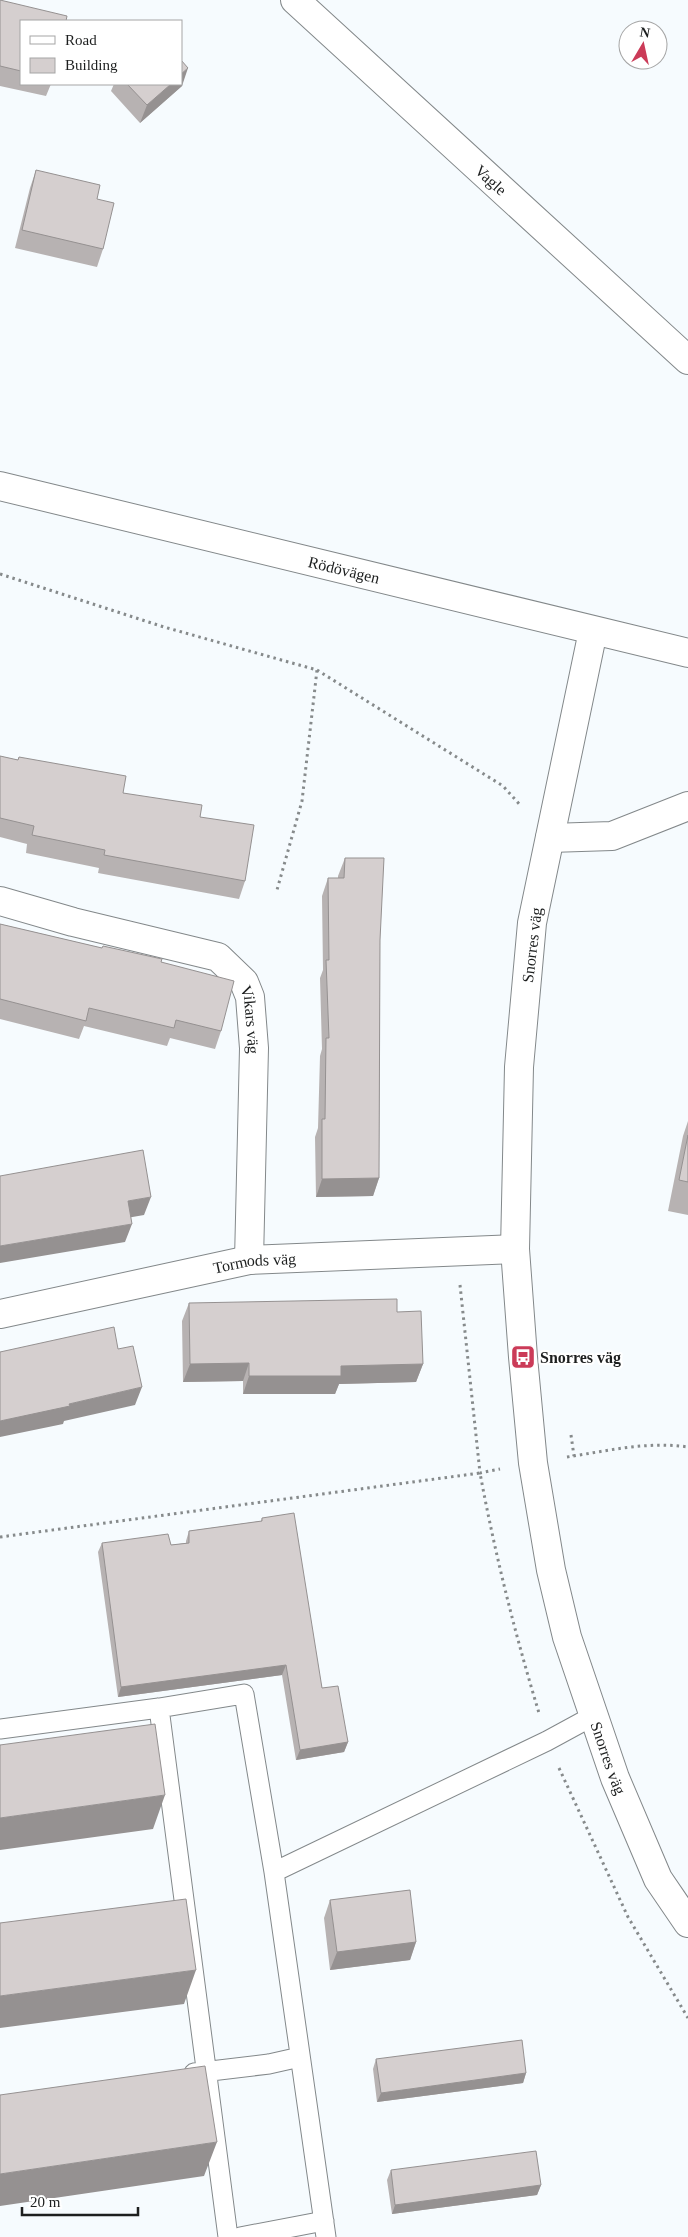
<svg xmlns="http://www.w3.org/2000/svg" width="688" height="2237" viewBox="0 0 688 2237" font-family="Georgia,serif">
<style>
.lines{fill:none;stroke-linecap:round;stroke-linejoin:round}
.service-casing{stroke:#83888a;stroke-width:21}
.minor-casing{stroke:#83888a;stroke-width:30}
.tertiary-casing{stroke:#83888a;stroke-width:30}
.secondary-casing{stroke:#83888a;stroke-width:30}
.path{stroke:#868a8b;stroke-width:3;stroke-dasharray:2.5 4;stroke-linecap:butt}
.service{stroke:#fff;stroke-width:19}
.minor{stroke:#fff;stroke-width:28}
.tertiary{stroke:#fff;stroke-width:28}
.secondary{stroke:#fff;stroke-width:28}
.wall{fill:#b7b2b2}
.shaded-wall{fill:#959191}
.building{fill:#d5cfcf;stroke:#959191}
.labels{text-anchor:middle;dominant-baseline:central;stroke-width:4.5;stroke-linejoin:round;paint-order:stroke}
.street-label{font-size:16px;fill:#1d1f1f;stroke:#fff}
.poi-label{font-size:16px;font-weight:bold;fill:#1d1f1f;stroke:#fff;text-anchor:start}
</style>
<rect width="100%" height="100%" fill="#f6fbfe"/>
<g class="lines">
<defs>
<path id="service" d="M 159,1708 L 228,2237
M 0,1729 L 159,1708 L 244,1694 L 274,1872
M 194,2073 L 269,2064 L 300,2057
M 240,2237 L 324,2221
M 326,2237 L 274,1872 L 547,1741 L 593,1716"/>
<g id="minor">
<path id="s1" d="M 295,0 L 688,360"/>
<path d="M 550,838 L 612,836 L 688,806"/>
<path id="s2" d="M 0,901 L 73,922 L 218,957 L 244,982 L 250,997 L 254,1048 L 249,1260"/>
<path id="s3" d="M 0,1314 L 249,1260 L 515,1249"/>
</g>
<g id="tertiary">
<path id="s4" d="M 593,631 L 532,923 L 519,1067 L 515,1249 L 523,1357 L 533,1463 L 551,1570 L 567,1637 L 615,1778 L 658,1879 L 688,1923"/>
</g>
<g id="secondary">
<path id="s5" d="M 0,486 L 688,653"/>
</g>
</defs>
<use href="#service" class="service-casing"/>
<use href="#minor" class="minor-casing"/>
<use href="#tertiary" class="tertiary-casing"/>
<use href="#secondary" class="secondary-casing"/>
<path class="path" d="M 0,574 L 164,627 L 317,670 L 302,801 L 277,890
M 317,670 L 503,786 L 521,806
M 460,1285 L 480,1473 L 500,1469
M 571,1435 L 574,1456
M 567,1457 C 607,1451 647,1441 688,1447
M 0,1537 L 480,1473 C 495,1554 515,1634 539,1713
M 559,1768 L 628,1917 L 688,2018"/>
<use href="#service" class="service"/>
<use href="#minor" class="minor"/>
<use href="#tertiary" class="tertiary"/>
<use href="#secondary" class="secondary"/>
</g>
<path class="wall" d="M 0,0 L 21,21 L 21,84 L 51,84 L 46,96 L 0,86 Z
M 114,84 L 181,84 L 182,86 L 140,123 L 111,91 Z
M 36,170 L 103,249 L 97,267 L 15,248 L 30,188 Z
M 0,756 L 18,760 L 19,757 L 123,793 L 200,817 L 245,881 L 239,899 L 98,873 L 99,868 L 26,853 L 27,844 L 0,837 Z
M 345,858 L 380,940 L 379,1178 L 373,1196 L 316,1197 L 315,1137 L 318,1128 L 320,1056 L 322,1049 L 320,978 L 323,970 L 322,896 L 328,878 L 338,878 L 338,876 Z
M 0,924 L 161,962 L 221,1031 L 215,1049 L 170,1038 L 167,1046 L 84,1026 L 79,1039 L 0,1019 Z
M 688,1121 L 688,1215 L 668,1211 L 683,1136 Z
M 189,1303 L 397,1312 L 423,1364 L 416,1382 L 339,1384 L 335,1394 L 243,1394 L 243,1381 L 183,1382 L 182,1321 Z
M 262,1518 L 322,1688 L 348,1742 L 344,1752 L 296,1760 L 282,1675 L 118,1697 L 98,1552 L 102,1543 L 171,1545 L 186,1543 L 186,1541 L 189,1531 L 261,1521 Z
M 330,1900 L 416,1942 L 410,1960 L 330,1970 L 324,1918 Z
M 376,2059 L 526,2073 L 523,2083 L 377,2102 L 373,2069 Z
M 391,2170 L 541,2185 L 537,2195 L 392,2214 L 387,2180 Z"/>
<path class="shaded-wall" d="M 188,68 L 182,86 L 140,123 L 147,105 L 171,84 L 181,84 L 181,74 Z
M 379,1178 L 373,1196 L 316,1197 L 322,1179 Z
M 151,1197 L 144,1215 L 121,1219 L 128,1201 Z
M 132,1224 L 125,1242 L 0,1263 L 0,1246 Z
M 249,1363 L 243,1381 L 183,1382 L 190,1364 Z
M 423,1364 L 416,1382 L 339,1384 L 335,1394 L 243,1394 L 249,1376 L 341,1366 Z
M 142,1387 L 135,1405 L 64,1421 L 63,1424 L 0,1437 L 0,1421 L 69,1404 Z
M 286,1665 L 282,1675 L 118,1697 L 121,1687 Z
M 348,1742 L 344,1752 L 296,1760 L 300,1750 Z
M 165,1795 L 153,1829 L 0,1850 L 0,1818 Z
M 416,1942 L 410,1960 L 330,1970 L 337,1952 Z
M 196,1970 L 184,2004 L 0,2028 L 0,1996 Z
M 526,2073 L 523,2083 L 377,2102 L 381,2093 Z
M 217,2142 L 204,2176 L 0,2206 L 0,2174 Z
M 541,2185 L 537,2195 L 392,2214 L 395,2205 Z"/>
<path class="building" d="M 0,0 L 67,16 L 66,21 L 21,21 L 21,71 L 0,66 Z
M 181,60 L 188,68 L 181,74 Z
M 127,84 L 171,84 L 147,105 Z
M 36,170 L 100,185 L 97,199 L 114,203 L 103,249 L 22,230 Z
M 0,756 L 18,760 L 19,757 L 126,776 L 123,793 L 202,805 L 200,817 L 254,825 L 245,881 L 104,855 L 105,850 L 32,835 L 34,826 L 0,818 Z
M 345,858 L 384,858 L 380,940 L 379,1178 L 322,1179 L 322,1119 L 325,1119 L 326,1038 L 329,1038 L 326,960 L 329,960 L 328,878 L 344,878 Z
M 0,924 L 102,948 L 103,946 L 162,959 L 161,962 L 234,981 L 221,1031 L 176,1020 L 174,1028 L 89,1008 L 86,1021 L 0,999 Z
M 688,1135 L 688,1182 L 679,1180 Z
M 143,1150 L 151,1197 L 128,1201 L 132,1224 L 0,1246 L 0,1176 Z
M 397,1299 L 397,1312 L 421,1311 L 423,1364 L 341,1366 L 341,1376 L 249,1376 L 249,1363 L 190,1364 L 189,1303 Z
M 114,1327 L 118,1349 L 133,1346 L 142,1387 L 69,1404 L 70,1406 L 0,1421 L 0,1352 Z
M 294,1513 L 322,1688 L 338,1686 L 348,1742 L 300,1750 L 286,1665 L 121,1687 L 102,1543 L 168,1534 L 171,1545 L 189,1543 L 189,1531 L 262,1521 L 262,1518 Z
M 155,1724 L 165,1795 L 0,1818 L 0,1745 Z
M 410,1890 L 416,1942 L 337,1952 L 330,1900 Z
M 186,1899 L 196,1970 L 0,1996 L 0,1923 Z
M 522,2040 L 526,2073 L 381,2093 L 376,2059 Z
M 205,2066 L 217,2142 L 0,2174 L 0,2095 Z
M 536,2151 L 541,2185 L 395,2205 L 391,2170 Z"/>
<defs>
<symbol id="bus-square" viewBox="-11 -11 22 22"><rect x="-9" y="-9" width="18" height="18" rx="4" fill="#cb3b58" stroke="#fff"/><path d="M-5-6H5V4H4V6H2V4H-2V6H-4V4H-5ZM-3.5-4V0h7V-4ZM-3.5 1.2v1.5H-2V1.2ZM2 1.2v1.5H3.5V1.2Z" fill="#fff"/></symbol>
</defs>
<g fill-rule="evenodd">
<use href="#bus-square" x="509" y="1343" width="28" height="28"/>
</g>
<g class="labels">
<g class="street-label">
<text stroke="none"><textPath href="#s1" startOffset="266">Vagle</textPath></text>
<text stroke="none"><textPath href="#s5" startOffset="354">Rödövägen</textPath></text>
<text transform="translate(532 945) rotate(-83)">Snorres väg</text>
<text stroke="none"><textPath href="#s2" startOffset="300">Vikars väg</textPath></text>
<text stroke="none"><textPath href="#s3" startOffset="260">Tormods väg</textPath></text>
<text stroke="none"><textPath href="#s4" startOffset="1145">Snorres väg</textPath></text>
</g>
<g class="poi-label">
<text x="540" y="1357">Snorres väg</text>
</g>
</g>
<rect x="20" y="20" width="162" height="65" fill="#ffffff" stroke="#a5a5a5"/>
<rect x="30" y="36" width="25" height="8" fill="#ffffff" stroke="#a5a5a5"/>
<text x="65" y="45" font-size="15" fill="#1d1f1f">Road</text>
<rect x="30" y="58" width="25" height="15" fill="#d5cfcf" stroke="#a5a5a5"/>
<text x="65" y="70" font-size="15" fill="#1d1f1f">Building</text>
<g transform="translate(643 45) rotate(9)"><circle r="24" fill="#ffffff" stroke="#a5a5a5"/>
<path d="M0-4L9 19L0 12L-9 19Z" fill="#cb3b58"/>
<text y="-8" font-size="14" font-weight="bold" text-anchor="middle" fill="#1d1f1f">N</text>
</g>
<path d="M22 2207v8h116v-8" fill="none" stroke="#1d1f1f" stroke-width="2.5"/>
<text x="30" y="2207" font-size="15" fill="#1d1f1f" stroke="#ffffff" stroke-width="4" paint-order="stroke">20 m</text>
</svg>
